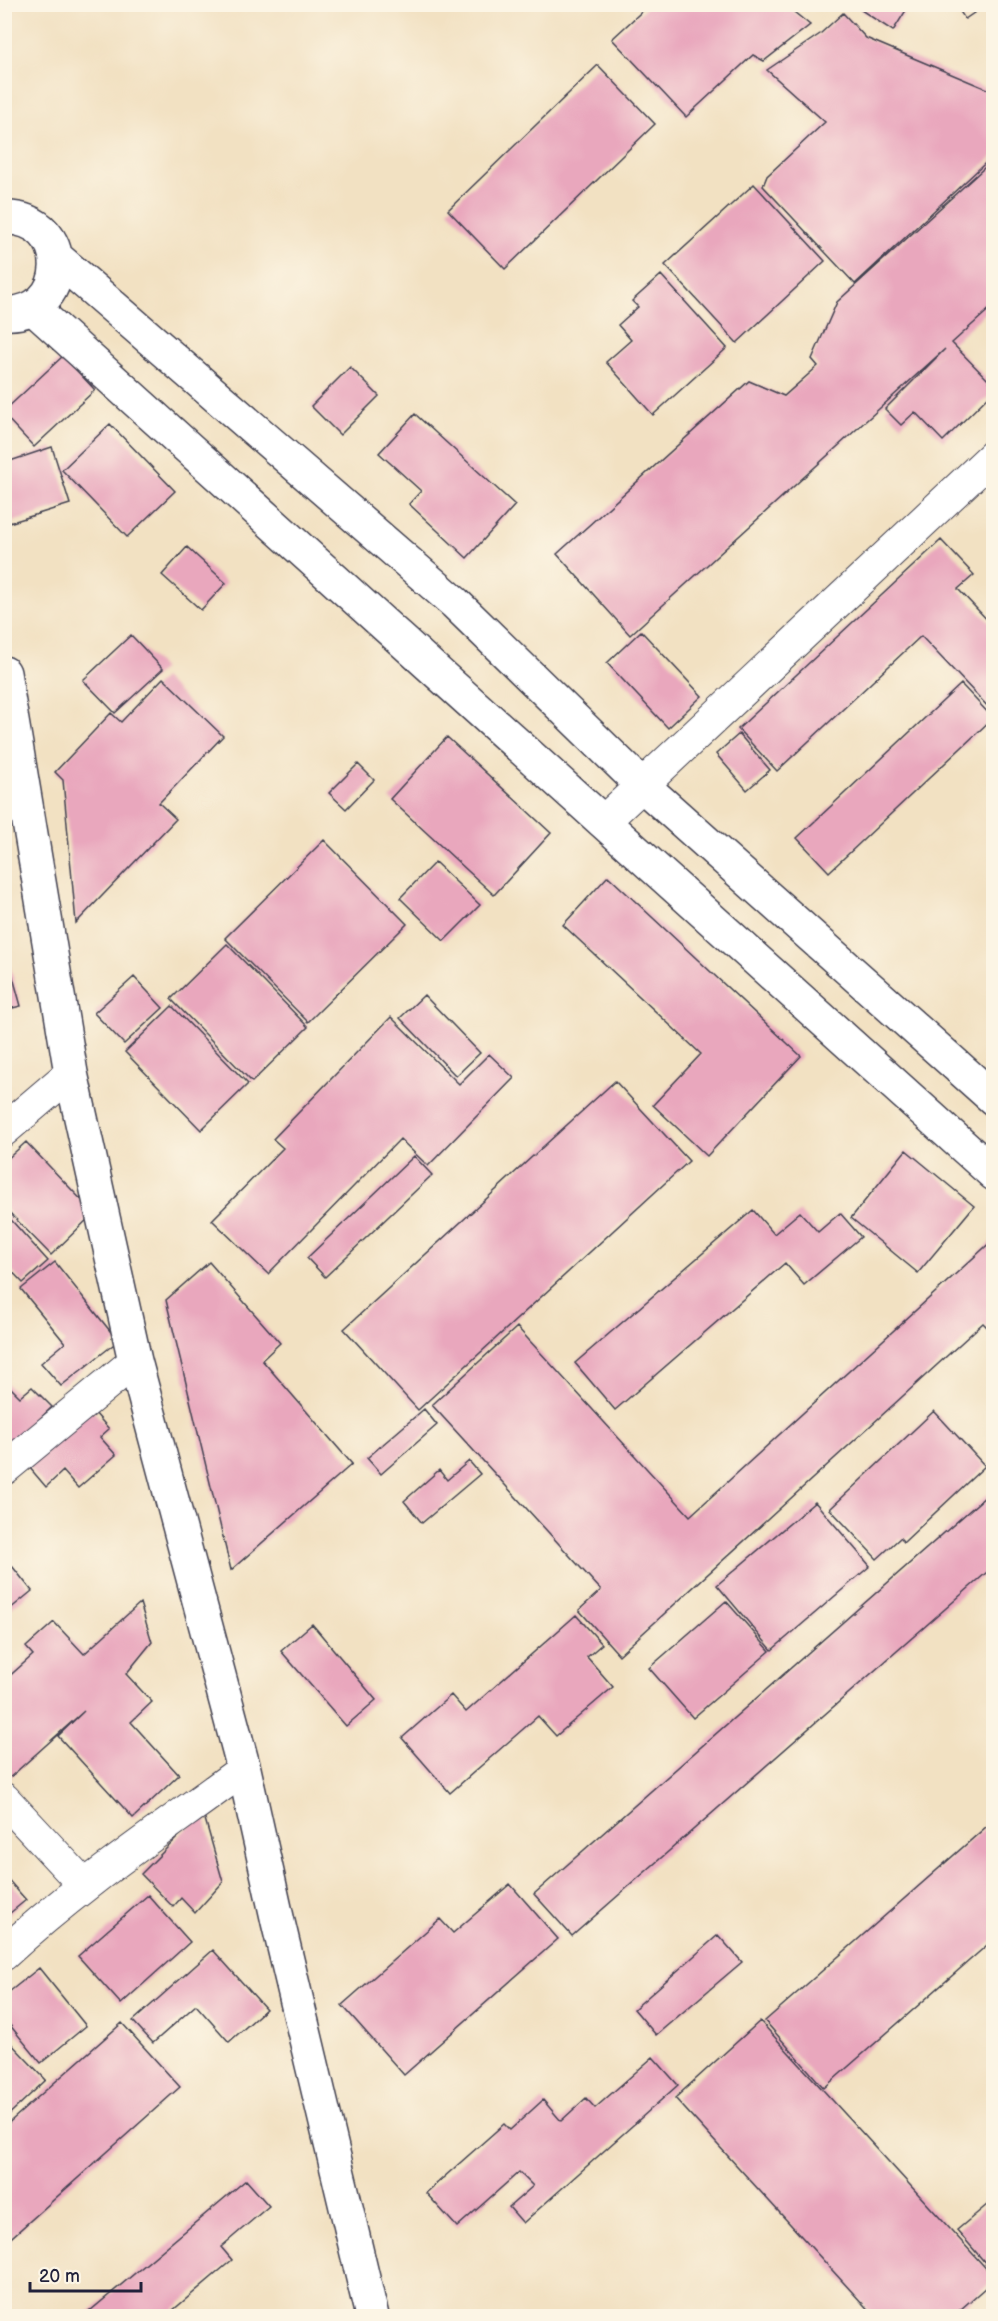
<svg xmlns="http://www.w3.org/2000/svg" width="998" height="2321" viewBox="0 0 998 2321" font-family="'Balsamiq Sans',sans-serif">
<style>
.building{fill:#e9a7bd}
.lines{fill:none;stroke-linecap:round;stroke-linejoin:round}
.street-casing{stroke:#413f4f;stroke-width:34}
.secondary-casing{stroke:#413f4f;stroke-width:36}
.street{stroke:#fff;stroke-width:32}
.secondary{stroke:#fff;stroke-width:33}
</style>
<rect width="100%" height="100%" fill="#fcf5e5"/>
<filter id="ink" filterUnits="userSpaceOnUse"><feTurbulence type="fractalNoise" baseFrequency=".0167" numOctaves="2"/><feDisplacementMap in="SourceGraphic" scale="12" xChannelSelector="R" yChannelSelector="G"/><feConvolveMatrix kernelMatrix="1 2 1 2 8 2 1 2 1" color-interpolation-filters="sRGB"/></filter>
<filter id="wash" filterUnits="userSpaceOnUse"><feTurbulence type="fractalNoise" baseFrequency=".008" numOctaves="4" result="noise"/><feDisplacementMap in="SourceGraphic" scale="24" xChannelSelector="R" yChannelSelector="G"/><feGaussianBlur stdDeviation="1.35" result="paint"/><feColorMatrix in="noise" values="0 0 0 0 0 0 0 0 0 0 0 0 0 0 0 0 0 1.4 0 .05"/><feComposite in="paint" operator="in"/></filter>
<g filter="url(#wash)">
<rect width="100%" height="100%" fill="#f2e1c2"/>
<g id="blocks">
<path class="building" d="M 650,4 L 784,4 L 810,25 L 764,61 L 753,55 L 686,117 L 612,39 Z
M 865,4 L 910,4 L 893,31 L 861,10 Z
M 955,4 L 987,4 L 965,19 Z
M 843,13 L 866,38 L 994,92 L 994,155 L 855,284 L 763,186 L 767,176 L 825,122 L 767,70 L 820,34 Z
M 598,65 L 655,124 L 505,269 L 448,210 Z
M 994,159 L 994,305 L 952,343 L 994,386 L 994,391 L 943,441 L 915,412 L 901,425 L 885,409 L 945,349 L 630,635 L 557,554 L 749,381 L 784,396 L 818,366 L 812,359 L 837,302 Z
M 754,184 L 825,261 L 737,343 L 665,265 Z
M 661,275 L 727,348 L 653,415 L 606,362 L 631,340 L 618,325 L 638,307 L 632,301 Z
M 63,356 L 95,390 L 34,447 L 4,415 L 4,411 Z
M 350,367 L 379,396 L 340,435 L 311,406 Z
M 415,414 L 515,505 L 467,558 L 409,504 L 421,491 L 379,453 Z
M 110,424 L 175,491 L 127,537 L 62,470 Z
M 52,447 L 70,504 L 9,523 L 4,509 L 4,463 Z
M 941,540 L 974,575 L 958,589 L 994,627 L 994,713 L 921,636 L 777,771 L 738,729 Z
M 187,547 L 226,583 L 201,610 L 162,575 Z
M 641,631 L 702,696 L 668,728 L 607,663 Z
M 131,635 L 163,669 L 115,713 L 83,680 Z
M 163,678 L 223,736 L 159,803 L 176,819 L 76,923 L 63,780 L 55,772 L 111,713 L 121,722 Z
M 961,684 L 993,718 L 829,872 L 797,838 Z
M 739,734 L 770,770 L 747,790 L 716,754 Z
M 447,737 L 551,833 L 494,895 L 390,799 Z
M 358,764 L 374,780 L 346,809 L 329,793 Z
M 324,840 L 407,924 L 308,1022 L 225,938 Z
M 435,862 L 480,905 L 444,941 L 400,898 Z
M 608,876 L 801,1056 L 707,1156 L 653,1105 L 701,1054 L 563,925 Z
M 227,944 L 308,1027 L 252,1082 L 171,999 Z
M 4,945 L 21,1006 L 4,1010 Z
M 134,977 L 163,1008 L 124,1044 L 94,1013 Z
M 424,995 L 480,1053 L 456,1076 L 400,1018 Z
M 172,1006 L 248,1084 L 201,1130 L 125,1052 Z
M 391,1017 L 459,1084 L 489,1054 L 514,1078 L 428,1166 L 400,1139 L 268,1274 L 212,1220 L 283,1148 L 273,1139 Z
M 615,1081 L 689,1161 L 418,1410 L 344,1329 Z
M 26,1142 L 94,1213 L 51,1255 L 4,1207 L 4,1162 Z
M 906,1150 L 974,1206 L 918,1273 L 851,1218 Z
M 414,1156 L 432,1175 L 325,1277 L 307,1258 Z
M 753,1210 L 774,1234 L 800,1212 L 818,1232 L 840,1213 L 861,1237 L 804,1285 L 785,1263 L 615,1410 L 575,1363 Z
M 4,1212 L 48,1261 L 23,1283 L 4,1263 Z
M 994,1239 L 994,1334 L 983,1323 L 619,1655 L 579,1610 L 601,1590 L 432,1405 L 517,1327 L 690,1516 Z
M 55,1262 L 118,1341 L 61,1386 L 41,1363 L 65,1343 L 21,1289 Z
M 209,1262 L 280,1343 L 262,1360 L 352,1464 L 231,1570 L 166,1300 Z
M 4,1381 L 20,1397 L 32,1387 L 52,1407 L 11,1446 L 4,1439 Z
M 88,1405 L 109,1429 L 100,1437 L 116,1455 L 78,1488 L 63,1471 L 46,1487 L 24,1461 Z
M 424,1409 L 437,1425 L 381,1474 L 367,1458 Z
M 934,1411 L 985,1466 L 904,1542 L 900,1538 L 877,1559 L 830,1509 Z
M 469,1461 L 480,1474 L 422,1523 L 404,1501 L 439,1470 L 447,1480 Z
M 994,1489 L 994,1566 L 572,1936 L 534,1894 Z
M 815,1502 L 870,1566 L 772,1650 L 717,1585 Z
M 4,1556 L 32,1591 L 4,1614 Z
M 726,1601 L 770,1651 L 693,1718 L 649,1668 Z
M 140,1603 L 152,1642 L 126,1674 L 152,1702 L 131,1722 L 179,1775 L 133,1818 L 58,1736 L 84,1711 L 7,1780 L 4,1778 L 4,1696 L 10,1691 L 4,1681 L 33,1655 L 26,1647 L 54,1622 L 84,1654 Z
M 576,1615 L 602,1644 L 587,1657 L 613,1687 L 556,1736 L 538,1716 L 450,1793 L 402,1738 L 451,1695 L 466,1712 Z
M 312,1624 L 376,1700 L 346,1726 L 281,1651 Z
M 203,1812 L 223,1882 L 195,1913 L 181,1898 L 173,1907 L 141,1874 Z
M 994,1820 L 994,1939 L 824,2088 L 765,2021 Z
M 4,1875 L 26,1900 L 4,1918 Z
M 510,1884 L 558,1939 L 404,2075 L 342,2005 L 440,1919 L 453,1933 Z
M 148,1895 L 190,1942 L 121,2004 L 78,1956 Z
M 718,1935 L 742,1962 L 656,2035 L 634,2009 Z
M 213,1950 L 266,2009 L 229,2042 L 196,2005 L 153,2043 L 133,2021 Z
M 39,1968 L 86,2026 L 41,2063 L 4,2018 L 4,1996 Z
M 760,2021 L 994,2277 L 994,2280 L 953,2316 L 874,2316 L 675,2098 Z
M 122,2023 L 180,2087 L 4,2244 L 4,2127 Z
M 4,2036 L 46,2080 L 4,2119 Z
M 653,2057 L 678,2085 L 523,2223 L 509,2207 L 533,2186 L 519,2172 L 457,2227 L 426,2193 L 504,2124 L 510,2130 L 543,2100 L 561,2121 L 586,2098 L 595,2108 Z
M 246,2180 L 269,2206 L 221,2247 L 232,2260 L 166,2316 L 84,2316 Z
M 994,2199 L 994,2273 L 957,2230 Z"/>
</g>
</g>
<g filter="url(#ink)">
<use href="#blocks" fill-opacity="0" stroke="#413f4f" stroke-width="1.5"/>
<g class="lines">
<defs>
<path id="street" d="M 603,822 L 994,455
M 4,1130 L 71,1073
M 4,1469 L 135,1361
M 4,1799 L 84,1885
M 4,1954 C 78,1885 163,1829 244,1769"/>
<path id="secondary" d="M 4,218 C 76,216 71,318 4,313
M 57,258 L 455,603 L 642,785 L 994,1099
M 33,308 L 994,1174
M 4,673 L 71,1073 L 135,1361 L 244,1769 L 278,1922 L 372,2316"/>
</defs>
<use href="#street" class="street-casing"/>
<use href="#secondary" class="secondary-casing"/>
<use href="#street" class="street"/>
<use href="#secondary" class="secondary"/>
</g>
</g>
<rect width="998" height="2321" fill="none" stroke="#fcf5e5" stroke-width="24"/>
<path d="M30 2282v9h111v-9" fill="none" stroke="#22223b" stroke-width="3"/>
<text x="39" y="2282" font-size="18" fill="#22223b" stroke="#fcf5e5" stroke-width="4.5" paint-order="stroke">20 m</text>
</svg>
